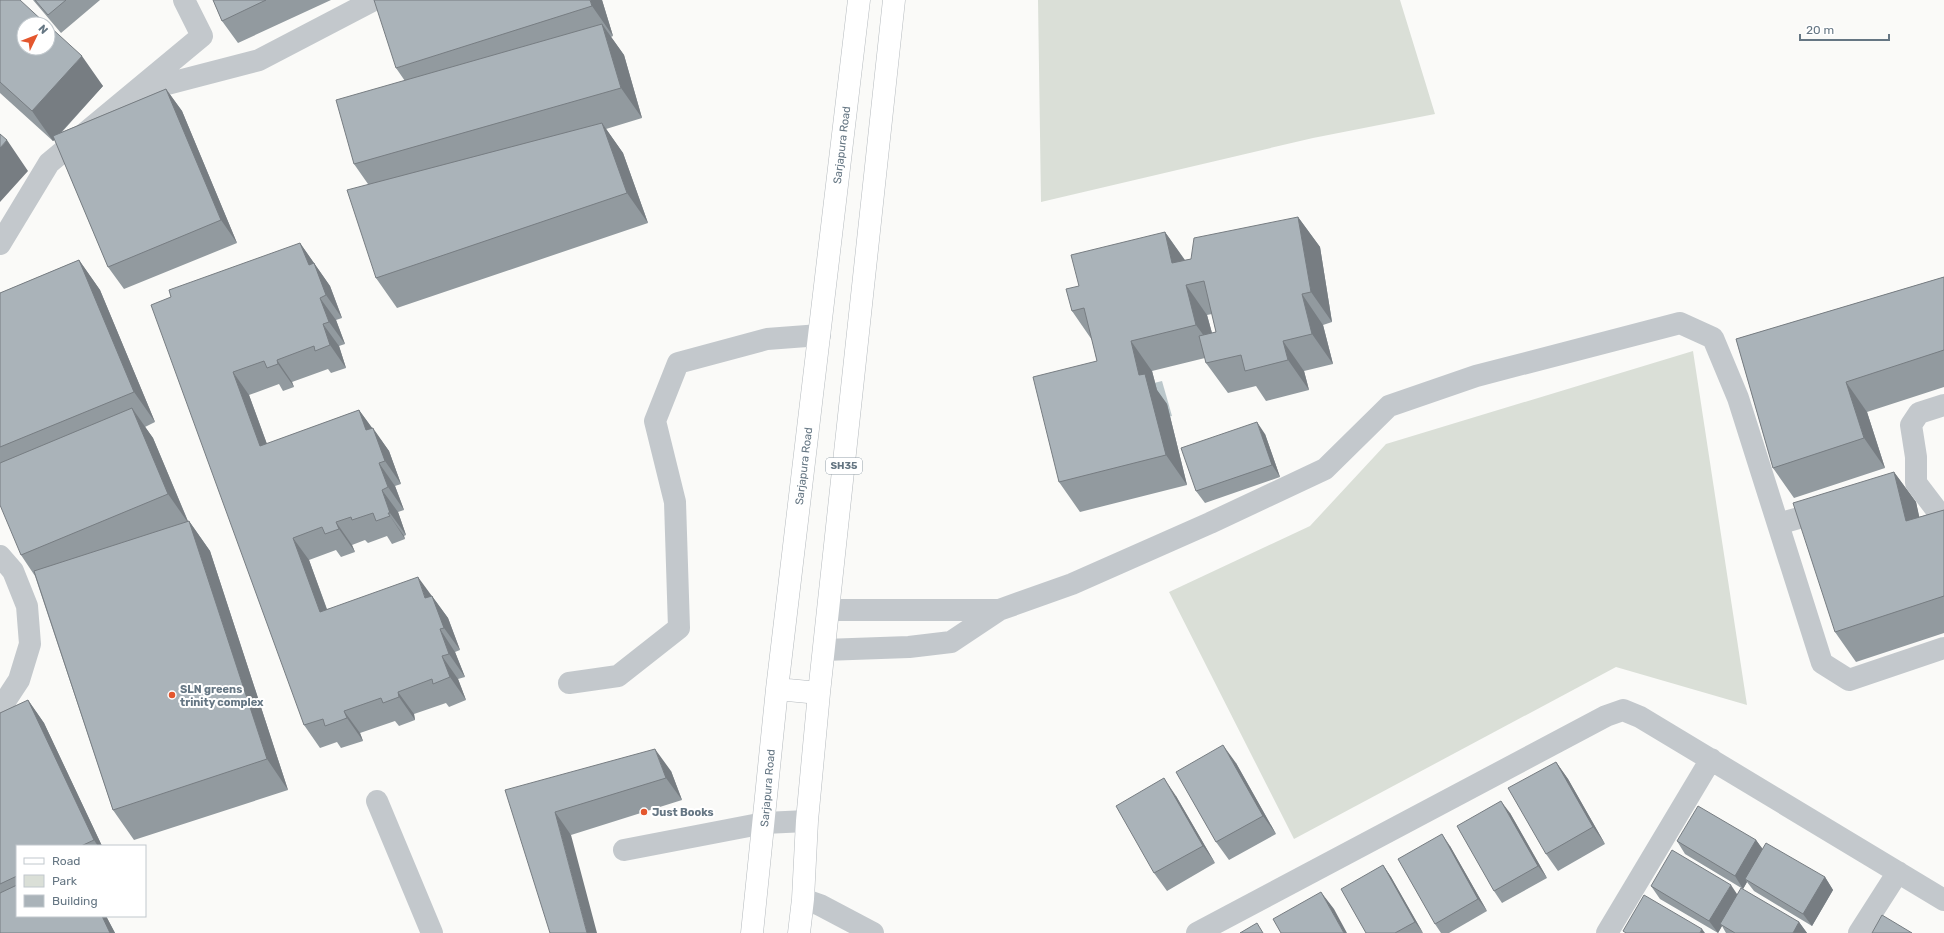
<svg xmlns="http://www.w3.org/2000/svg" width="1944" height="933" viewBox="0 0 1944 933" font-family="Rubik,sans-serif">
<style>
.green{fill:#dadfd7}
.water{fill:#bbc7cb}
.lines{fill:none;stroke-linecap:round;stroke-linejoin:round}
.major-casing{stroke:#b5babe;stroke-width:23}
.minor{stroke:#c3c8cc;stroke-width:22}
.major{stroke:#fff;stroke-width:22}
.wall{fill:#929a9f;fill-rule:evenodd}
.shaded-wall{fill:#777d82}
.building{fill:#aab3b9;stroke:#777d82}
.poi-dot{fill:#e4572e;stroke:#fff;stroke-width:1.5}
.labels{text-anchor:middle;dominant-baseline:central;stroke-width:4;stroke-linejoin:round;paint-order:stroke}
.shield{fill:#fff;stroke:#939fa8;stroke-width:1}
.shield-label{font-size:10px;font-weight:bold;fill:#657683}
.street-label{font-size:11px;fill:#657683;stroke:#fff}
.poi-label{font-size:11px;font-weight:bold;fill:#657683;stroke:#fff;text-anchor:start}
</style>
<rect width="100%" height="100%" fill="#fafaf8"/>
<path class="green" d="M 1038,0 L 1400,0 L 1435,114 L 1313,138 L 1041,202 Z
M 1693,351 L 1747,705 L 1616,667 L 1294,839 L 1169,592 L 1310,526 L 1386,444 Z"/>
<path class="water" d="M 1162,381 L 1172,416 L 1147,423 L 1138,387 Z"/>
<g class="lines">
<defs>
<path id="major" d="M 777,689 L 819,693
M 752,933 L 777,689 L 859,0
M 799,933 L 803,899 L 807,821 L 819,693 L 894,0"/>
</defs>
<use href="#major" class="major-casing"/>
<path class="minor" d="M 140,91 L 259,60 L 374,0
M 0,244 L 49,163 L 202,36 L 184,0
M 1944,405 L 1919,413 L 1911,425 L 1916,457 L 1916,483 L 1935,508 L 1944,529
M 1778,524 L 1827,510
M 0,556 L 13,571 L 27,606 L 30,644 L 19,680 L 0,709
M 829,610 L 999,610
M 824,650 L 909,647 L 951,642 L 999,610 L 1072,584 L 1210,523 L 1325,469 L 1389,406 L 1476,376 L 1680,323 L 1713,338 L 1738,398 L 1822,663 L 1849,680 L 1944,648
M 569,683 L 618,676 L 679,628 L 675,502 L 655,421 L 678,363 L 767,339 L 820,335
M 377,801 L 432,933
M 624,850 L 764,823 L 807,821
M 803,899 L 820,905 L 873,933
M 1197,933 L 1606,716 L 1623,710 L 1640,717 L 1944,900
M 1607,933 L 1711,759
M 1859,933 L 1898,872"/>
<use href="#major" class="major"/>
</g>
<path class="wall" d="M 0,0 L 103,86 L 62,132 L 166,89 L 182,111 L 237,243 L 124,289 L 108,267 L 55,140 L 53,141 L 0,93 Z
M 33,0 L 100,0 L 61,33 Z
M 213,0 L 331,0 L 238,43 L 222,21 Z
M 602,0 L 613,36 L 611,37 L 624,55 L 642,118 L 606,129 L 623,153 L 648,223 L 397,308 L 376,278 L 368,184 L 354,164 L 405,81 L 396,68 Z
M 1298,217 L 1320,247 L 1332,322 L 1323,325 L 1333,364 L 1304,371 L 1309,390 L 1266,401 L 1256,386 L 1228,393 L 1206,363 L 1205,358 L 1152,371 L 1157,390 L 1167,404 L 1187,485 L 1080,512 L 1059,482 L 1097,361 L 1092,340 L 1072,311 L 1079,286 L 1165,232 L 1185,260 L 1191,259 ZM 1212,314 L 1216,332 L 1212,333 L 1207,315 Z
M 300,243 L 330,286 L 342,318 L 336,320 L 345,344 L 339,346 L 346,368 L 331,373 L 328,369 L 292,382 L 294,387 L 283,391 L 279,384 L 249,395 L 267,444 L 359,410 L 389,451 L 401,484 L 395,486 L 404,510 L 398,512 L 406,535 L 404,536 L 405,539 L 392,544 L 387,536 L 368,543 L 365,540 L 352,545 L 355,552 L 341,557 L 336,550 L 309,560 L 327,609 L 432,596 L 448,618 L 460,650 L 455,652 L 465,677 L 458,679 L 466,700 L 449,707 L 446,703 L 414,714 L 415,720 L 399,726 L 395,721 L 360,733 L 363,741 L 341,748 L 337,742 L 320,748 L 304,725 L 171,297 Z
M 79,260 L 100,290 L 155,422 L 145,427 L 153,438 L 188,521 L 189,521 L 210,551 L 288,790 L 134,840 L 113,810 L 35,576 L 21,555 L 0,462 L 0,293 Z
M 1944,277 L 1944,387 L 1867,412 L 1885,468 L 1794,498 L 1773,468 L 1736,339 Z
M 1265,434 L 1280,477 L 1205,503 L 1196,491 Z
M 1894,472 L 1916,502 L 1919,517 L 1944,510 L 1944,633 L 1856,662 L 1835,632 Z
M 28,700 L 44,723 L 102,846 L 17,846 L 17,916 L 106,916 L 115,933 L 0,933 L 0,713 Z
M 1556,762 L 1568,779 L 1605,844 L 1558,871 L 1546,854 Z
M 1236,763 L 1276,834 L 1229,860 L 1216,842 Z
M 671,771 L 682,800 L 571,835 L 505,790 Z
M 1176,796 L 1215,863 L 1167,891 L 1154,873 Z
M 1510,813 L 1547,878 L 1502,903 L 1494,891 Z
M 1756,840 L 1763,850 L 1825,877 L 1833,890 L 1812,926 L 1754,891 L 1747,882 L 1743,889 L 1685,854 L 1677,841 Z
M 1450,846 L 1487,911 L 1449,933 L 1441,933 L 1435,924 Z
M 1383,865 L 1391,877 L 1423,933 L 1366,933 Z
M 1651,886 L 1737,894 L 1799,922 L 1807,933 L 1726,933 L 1722,926 L 1718,933 L 1660,899 Z"/>
<path class="shaded-wall" d="M 590,0 L 602,0 L 613,36 L 592,6 Z
M 602,24 L 624,55 L 642,118 L 621,88 Z
M 82,56 L 103,86 L 53,141 L 32,111 Z
M 166,89 L 182,111 L 237,243 L 221,220 Z
M 602,123 L 623,153 L 648,223 L 627,193 Z
M 7,140 L 28,171 L 0,202 L 0,148 Z
M 1298,217 L 1320,247 L 1332,322 L 1311,292 Z
M 1165,232 L 1186,262 L 1172,263 Z
M 300,243 L 330,286 L 342,318 L 326,295 L 309,265 Z
M 79,260 L 100,290 L 155,422 L 134,392 Z
M 1186,285 L 1207,315 L 1218,355 L 1196,325 Z
M 1302,294 L 1323,325 L 1333,364 L 1312,334 Z
M 320,298 L 336,320 L 345,344 L 329,322 Z
M 323,324 L 339,346 L 346,368 L 330,345 Z
M 1131,341 L 1152,371 L 1157,390 L 1167,404 L 1187,485 L 1166,455 L 1139,375 Z
M 1283,341 L 1304,371 L 1309,390 L 1288,360 Z
M 277,360 L 292,382 L 294,387 L 278,364 Z
M 233,372 L 249,395 L 276,469 L 260,446 Z
M 1846,382 L 1867,412 L 1885,468 L 1864,438 Z
M 132,408 L 153,438 L 189,524 L 168,494 Z
M 359,410 L 375,432 L 373,428 L 389,451 L 401,484 L 385,461 L 366,430 Z
M 1257,422 L 1265,434 L 1280,477 L 1272,465 Z
M 379,463 L 395,486 L 404,510 L 388,487 Z
M 1894,472 L 1916,502 L 1927,551 L 1906,521 Z
M 382,490 L 398,512 L 406,535 L 390,513 Z
M 388,513 L 404,536 L 405,539 L 390,516 Z
M 189,521 L 210,551 L 288,790 L 267,759 Z
M 336,522 L 352,545 L 355,552 L 339,529 Z
M 293,538 L 309,560 L 336,635 L 320,612 Z
M 418,577 L 448,618 L 460,650 L 444,628 L 425,598 Z
M 440,629 L 455,652 L 465,677 L 449,654 Z
M 442,656 L 458,679 L 466,700 L 450,677 Z
M 398,692 L 414,714 L 415,720 L 399,697 Z
M 28,700 L 44,723 L 102,846 L 98,846 L 94,840 Z
M 344,711 L 360,733 L 363,741 L 347,718 Z
M 1223,745 L 1236,763 L 1276,834 L 1263,816 Z
M 655,749 L 671,771 L 682,800 L 666,778 Z
M 1556,762 L 1568,779 L 1605,844 L 1593,827 Z
M 1164,778 L 1176,796 L 1215,863 L 1203,846 Z
M 1501,801 L 1510,813 L 1547,878 L 1538,866 Z
M 555,812 L 571,835 L 597,933 L 587,933 Z
M 1442,834 L 1450,846 L 1487,911 L 1478,899 Z
M 1756,840 L 1765,852 L 1745,879 L 1747,882 L 1743,889 L 1735,876 Z
M 1383,865 L 1391,877 L 1423,933 L 1415,922 Z
M 1825,877 L 1833,890 L 1812,926 L 1803,914 Z
M 1731,885 L 1739,897 L 1720,924 L 1722,926 L 1718,933 L 1709,921 Z
M 1321,892 L 1334,909 L 1347,933 L 1344,933 Z
M 102,916 L 106,916 L 115,933 L 110,933 Z
M 1799,922 L 1807,933 L 1793,933 Z
M 1702,929 L 1705,933 L 1700,933 Z"/>
<path class="building" d="M 0,0 L 20,0 L 46,24 L 24,24 L 24,48 L 48,48 L 48,25 L 82,56 L 32,111 L 0,82 Z
M 35,0 L 66,0 L 48,15 Z
M 213,0 L 266,0 L 222,21 Z
M 374,0 L 590,0 L 592,6 L 396,68 Z
M 602,24 L 621,88 L 354,164 L 336,100 Z
M 166,89 L 221,220 L 108,267 L 53,136 Z
M 602,123 L 627,193 L 376,278 L 347,190 Z
M 0,134 L 7,140 L 0,148 Z
M 1298,217 L 1311,292 L 1302,294 L 1312,334 L 1283,341 L 1288,360 L 1245,371 L 1241,355 L 1206,363 L 1199,336 L 1216,332 L 1204,281 L 1186,285 L 1196,325 L 1131,341 L 1139,375 L 1145,374 L 1166,455 L 1059,482 L 1033,377 L 1097,361 L 1084,308 L 1072,311 L 1066,289 L 1079,286 L 1071,255 L 1165,232 L 1172,263 L 1191,259 L 1194,238 Z
M 300,243 L 309,265 L 314,263 L 326,295 L 320,298 L 329,322 L 323,324 L 330,345 L 315,351 L 314,346 L 277,360 L 278,364 L 267,368 L 264,361 L 233,372 L 260,446 L 359,410 L 366,430 L 373,428 L 385,461 L 379,463 L 388,487 L 382,490 L 390,513 L 388,513 L 390,516 L 376,521 L 373,513 L 352,520 L 351,517 L 336,522 L 339,529 L 325,534 L 322,527 L 293,538 L 320,612 L 418,577 L 425,598 L 432,596 L 444,628 L 440,629 L 449,654 L 442,656 L 450,677 L 433,684 L 432,679 L 398,692 L 399,697 L 383,703 L 381,698 L 344,711 L 347,718 L 325,726 L 323,719 L 304,725 L 151,305 L 171,297 L 169,290 Z
M 79,260 L 134,392 L 0,447 L 0,293 Z
M 1944,277 L 1944,350 L 1846,382 L 1864,438 L 1773,468 L 1736,339 Z
M 132,408 L 168,494 L 21,555 L 0,505 L 0,463 Z
M 1257,422 L 1272,465 L 1196,491 L 1181,448 Z
M 1894,472 L 1906,521 L 1944,510 L 1944,596 L 1835,632 L 1793,503 Z
M 189,521 L 267,759 L 113,810 L 34,571 Z
M 28,700 L 94,840 L 81,846 L 17,846 L 17,876 L 0,884 L 0,713 Z
M 1223,745 L 1263,816 L 1216,842 L 1176,772 Z
M 655,749 L 666,778 L 555,812 L 587,933 L 550,933 L 505,790 Z
M 1556,762 L 1593,827 L 1546,854 L 1508,788 Z
M 1164,778 L 1203,846 L 1154,873 L 1116,806 Z
M 1501,801 L 1538,866 L 1494,891 L 1457,826 Z
M 1698,806 L 1756,840 L 1735,876 L 1677,841 Z
M 1442,834 L 1478,899 L 1435,924 L 1398,859 Z
M 1766,843 L 1825,877 L 1803,914 L 1745,879 Z
M 1672,850 L 1731,885 L 1709,921 L 1651,886 Z
M 1383,865 L 1415,922 L 1395,933 L 1366,933 L 1341,889 Z
M 17,885 L 17,916 L 102,916 L 110,933 L 0,933 L 0,893 Z
M 1741,888 L 1799,922 L 1793,933 L 1735,933 L 1720,924 Z
M 1321,892 L 1344,933 L 1281,933 L 1273,919 Z
M 1644,895 L 1702,929 L 1700,933 L 1626,933 L 1623,931 Z
M 1882,915 L 1912,933 L 1872,933 Z
M 1257,923 L 1263,933 L 1240,933 Z"/>
<g class="poi-dot">
<circle cx="172" cy="695" r="4"/>
<circle cx="644" cy="812" r="4"/>
</g>
<g class="labels">
<rect class="shield" x="826" y="458" width="36" height="16" rx="3"/>
<g class="shield-label">
<text x="844" y="466">SH35</text>
</g>
<g class="street-label">
<text transform="translate(842 145) rotate(-83)">Sarjapura Road</text>
<text transform="translate(804 466) rotate(-83)">Sarjapura Road</text>
<text transform="translate(768 788) rotate(-85)">Sarjapura Road</text>
</g>
<g class="poi-label">
<text x="180" y="689">SLN greens<tspan x="180" dy="13">trinity complex</tspan></text>
<text x="652" y="812">Just Books</text>
</g>
</g>
<rect x="16" y="845" width="130" height="72" fill="#ffffff" stroke="#c1c8cd"/>
<rect x="24" y="858" width="20" height="6" fill="#ffffff" stroke="#c1c8cd"/>
<text x="52" y="865" font-size="12" fill="#657683">Road</text>
<rect x="24" y="875" width="20" height="12" fill="#dadfd7" stroke="#c1c8cd"/>
<text x="52" y="885" font-size="12" fill="#657683">Park</text>
<rect x="24" y="895" width="20" height="12" fill="#aab3b9" stroke="#c1c8cd"/>
<text x="52" y="905" font-size="12" fill="#657683">Building</text>
<g transform="translate(36 36) rotate(47)"><circle r="19" fill="#ffffff" stroke="#c1c8cd"/>
<path d="M0-3L7 15L0 10L-7 15Z" fill="#e4572e"/>
<text y="-6" font-size="11" font-weight="bold" text-anchor="middle" fill="#657683">N</text>
</g>
<path d="M1800 34v6h89v-6" fill="none" stroke="#657683" stroke-width="2"/>
<text x="1806" y="34" font-size="12" fill="#657683" stroke="#ffffff" stroke-width="3" paint-order="stroke">20 m</text>
</svg>
